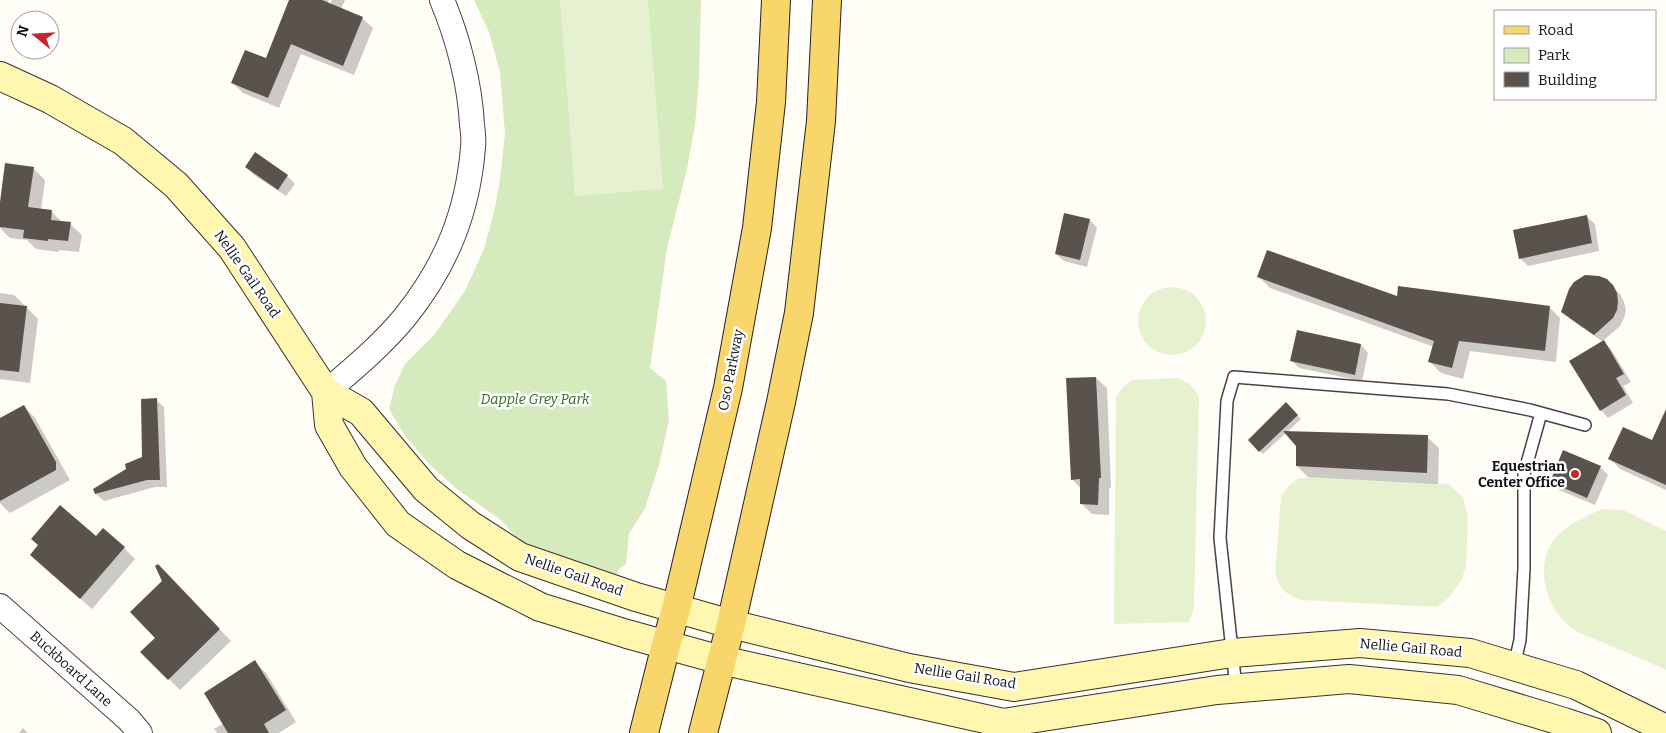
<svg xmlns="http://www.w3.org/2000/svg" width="1666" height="733" viewBox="0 0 1666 733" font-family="Bitter,serif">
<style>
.green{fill:#d5ebbd}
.pitch{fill:#e6f2cf}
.shadow{fill:#0003}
.building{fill:#5a524d}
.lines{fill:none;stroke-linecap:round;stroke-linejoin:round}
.lane-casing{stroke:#444;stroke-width:14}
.street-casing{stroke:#444;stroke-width:26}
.secondary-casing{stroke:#333;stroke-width:30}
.primary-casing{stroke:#222;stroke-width:30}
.lane{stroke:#fff;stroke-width:11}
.street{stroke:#fff;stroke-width:24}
.secondary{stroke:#fff6b0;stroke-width:28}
.primary{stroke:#f9d66b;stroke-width:28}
.poi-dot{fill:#c4262e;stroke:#fff;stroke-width:2}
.labels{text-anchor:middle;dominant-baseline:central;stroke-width:5;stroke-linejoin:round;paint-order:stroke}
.street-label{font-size:14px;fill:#111;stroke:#fff}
.park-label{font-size:14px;font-style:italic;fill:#2f6b1f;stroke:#fff}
.poi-label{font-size:14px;font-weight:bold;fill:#111;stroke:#fff;text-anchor:end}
</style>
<rect width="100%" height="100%" fill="#fffdf5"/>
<path class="green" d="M 474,0 L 701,0 L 699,79 L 695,125 L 687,169 L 667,248 L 650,368 L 666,381 L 669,420 L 659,465 L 645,508 L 629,534 L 626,564 L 619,569 L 616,576 L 536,549 L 515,536 L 501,520 L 457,489 L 429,464 L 405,436 L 389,409 L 395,385 L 405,364 L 434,335 L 465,291 L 484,249 L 495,208 L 500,179 L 505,134 L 500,72 L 489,32 Z"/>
<path class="pitch" d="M 560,0 L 648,0 L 663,189 L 575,196 Z
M1138 321a34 34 0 1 1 68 0a34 34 0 1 1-68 0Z
M 1177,378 L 1190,384 L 1199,396 L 1194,608 L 1189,622 L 1114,624 L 1116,398 L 1123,387 L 1132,380 Z
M 1311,477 L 1449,484 L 1463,498 L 1468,516 L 1466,567 L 1461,581 L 1448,598 L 1437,607 L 1301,600 C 1285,594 1280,589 1275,573 L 1281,497 L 1288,486 L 1298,479 Z
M 1602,509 L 1623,510 L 1666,531 L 1666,670 C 1644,660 1622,650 1599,641 C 1591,637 1579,634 1572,628 C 1546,610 1534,565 1554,540 C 1566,525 1586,516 1602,509 Z"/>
<path class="shadow" d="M 291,0 L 329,0 L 326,8 L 328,9 L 332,0 L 345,0 L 341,9 L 362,18 L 373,28 L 354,75 L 301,54 L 279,108 L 243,93 L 233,83 L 267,60 Z
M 256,154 L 287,176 L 295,184 L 286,196 L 254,175 L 247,167 Z
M 33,168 L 45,180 L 41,210 L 52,212 L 63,223 L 70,224 L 82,235 L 79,252 L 59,250 L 59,252 L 36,249 L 27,240 L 10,238 L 0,228 L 0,211 Z
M 1587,217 L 1595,224 L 1599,251 L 1528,266 L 1520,258 Z
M 1090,220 L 1097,228 L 1087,267 L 1064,261 L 1056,254 Z
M 1259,277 L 1398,298 L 1549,307 L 1560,318 L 1556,362 L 1470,351 L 1463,379 L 1441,373 L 1430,362 L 1434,347 L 1270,288 Z
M 1612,286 L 1620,294 L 1624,302 L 1626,310 L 1624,318 L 1620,326 L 1603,341 L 1611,349 L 1631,382 L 1623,386 L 1633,403 L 1608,418 L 1601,410 L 1603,342 L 1570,319 L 1563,312 Z
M 0,293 L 14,295 L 38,319 L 30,383 L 0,379 Z
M 1361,345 L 1368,353 L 1362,381 L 1299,368 L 1291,360 Z
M 1096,378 L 1107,388 L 1111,488 L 1109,488 L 1109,515 L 1092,514 L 1081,503 L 1081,489 L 1072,479 Z
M 156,400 L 164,407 L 167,487 L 155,487 L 104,501 L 96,494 L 143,457 Z
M 1286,404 L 1301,419 L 1286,433 L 1427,437 L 1439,448 L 1438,484 L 1308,477 L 1297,466 L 1297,445 L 1286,433 L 1263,454 L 1249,440 Z
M 24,406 L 35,418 L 70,480 L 10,513 L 0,503 L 0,420 Z
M 1666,416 L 1666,490 L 1620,469 L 1610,459 L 1652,442 Z
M 1600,467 L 1608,475 L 1595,505 L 1559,490 L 1551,482 Z
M 96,538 L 124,548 L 135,559 L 92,609 L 31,555 Z
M 169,577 L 231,641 L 180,690 L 142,652 L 157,638 Z
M 255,662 L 266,673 L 296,722 L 279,733 L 217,733 L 214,729 L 224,723 Z
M 23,728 L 28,733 L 19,733 Z"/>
<path class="building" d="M 289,0 L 322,0 L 363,17 L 343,66 L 291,44 L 268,98 L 231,83 L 245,50 L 266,58 Z
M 255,152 L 288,175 L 278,190 L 245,167 Z
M 5,163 L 34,167 L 28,207 L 52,210 L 51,220 L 71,222 L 68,241 L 48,239 L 48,241 L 23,238 L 24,230 L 0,227 L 0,202 Z
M 1064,213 L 1090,219 L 1080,260 L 1055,254 Z
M 1587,215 L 1592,243 L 1519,259 L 1513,230 Z
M 1267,250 L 1397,296 L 1398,286 L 1550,306 L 1545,351 L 1459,341 L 1452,368 L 1428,362 L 1434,341 L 1257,277 Z
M 1585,275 L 1599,276 L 1607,279 L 1613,285 L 1617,293 L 1618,302 L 1617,310 L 1613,318 L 1594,335 L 1561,312 L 1569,289 L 1574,282 Z
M 0,303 L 27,306 L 19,372 L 0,370 Z
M 1297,330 L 1361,344 L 1355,375 L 1290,361 Z
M 1604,340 L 1624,374 L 1616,378 L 1626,395 L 1600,411 L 1569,361 Z
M 1096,377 L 1101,478 L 1099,478 L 1098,505 L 1080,504 L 1080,479 L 1071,480 L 1066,378 Z
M 157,398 L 160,480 L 147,480 L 95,494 L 93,489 L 126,469 L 125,464 L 142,457 L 141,399 Z
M 1286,402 L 1298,415 L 1259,452 L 1248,440 Z
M 24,405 L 56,462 L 56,470 L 0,501 L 0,418 Z
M 1666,409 L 1666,485 L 1608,459 L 1623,427 L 1652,440 Z
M 1283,431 L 1428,435 L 1427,473 L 1296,466 L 1296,446 Z
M 1563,450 L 1601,466 L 1587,498 L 1550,482 Z
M 60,505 L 96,536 L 103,528 L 125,547 L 80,599 L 30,555 L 38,545 L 31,539 Z
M 158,564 L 220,629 L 168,680 L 140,652 L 155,638 L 130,612 L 162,581 L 155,566 Z
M 255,660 L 286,710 L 264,724 L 269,733 L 228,733 L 204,693 Z"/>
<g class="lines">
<defs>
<path id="lane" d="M 1514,666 L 1520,640 L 1524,568 L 1524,474 L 1541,413
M 1236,688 L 1220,538 L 1227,401 L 1234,377 L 1448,394 L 1530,410 L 1585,425"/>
<path id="street" d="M 326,392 C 354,368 382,345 405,317 C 446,266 468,212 473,147 C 474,140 473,132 472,125 C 470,84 458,38 442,0
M 0,606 L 129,720 L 140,733"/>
<path id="secondary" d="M 0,76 L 50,99 L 123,141 L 176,185 L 232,248 L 326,392 L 329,425 L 353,467 L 398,524 L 457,565 L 540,607 L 627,634 L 721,660 L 1003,723 L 1217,690 L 1349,679 L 1458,690 L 1564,722 L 1597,733
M 326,392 L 361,412 L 426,489 L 470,525 L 520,557 L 636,597 L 731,624 L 909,668 L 1014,687 L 1232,653 L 1360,643 L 1470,653 L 1576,685 L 1666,729"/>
<path id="primary" d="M 644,733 L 666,645 L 676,609 L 728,388 L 757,228 L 771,102 L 776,0
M 703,733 L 731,624 L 781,402 L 799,313 L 821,121 L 827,0"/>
</defs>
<use href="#lane" class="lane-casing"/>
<use href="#street" class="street-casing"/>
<use href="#secondary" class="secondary-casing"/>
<use href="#primary" class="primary-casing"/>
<use href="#lane" class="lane"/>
<use href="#street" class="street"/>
<use href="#secondary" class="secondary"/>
<use href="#primary" class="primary"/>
</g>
<circle class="poi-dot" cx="1575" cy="474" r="5"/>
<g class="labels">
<g class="street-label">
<text transform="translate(247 274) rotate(55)">Nellie Gail Road</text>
<text transform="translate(731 370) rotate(-79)">Oso Parkway</text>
<text transform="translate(574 575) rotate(19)">Nellie Gail Road</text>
<text transform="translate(1411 648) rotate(5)">Nellie Gail Road</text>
<text transform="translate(71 669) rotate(42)">Buckboard Lane</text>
<text transform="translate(965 676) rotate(9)">Nellie Gail Road</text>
</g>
<g class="park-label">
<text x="535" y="399">Dapple Grey Park</text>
</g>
<g class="poi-label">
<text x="1565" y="466">Equestrian<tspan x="1565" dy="16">Center Office</tspan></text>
</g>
</g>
<rect x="1494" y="10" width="162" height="90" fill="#ffffff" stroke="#a0a0a0"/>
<rect x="1504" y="26" width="25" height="8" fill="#f9d66b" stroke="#a0a0a0"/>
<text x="1538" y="35" font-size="15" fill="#111111">Road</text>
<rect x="1504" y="48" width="25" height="15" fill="#d5ebbd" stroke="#a0a0a0"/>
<text x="1538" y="60" font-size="15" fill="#111111">Park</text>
<rect x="1504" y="72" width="25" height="15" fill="#5a524d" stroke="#a0a0a0"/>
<text x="1538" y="85" font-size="15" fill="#111111">Building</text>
<g transform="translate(35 35) rotate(288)"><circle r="24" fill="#ffffff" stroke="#a0a0a0"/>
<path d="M0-4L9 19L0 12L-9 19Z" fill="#c4262e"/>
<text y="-8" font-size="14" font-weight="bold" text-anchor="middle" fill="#111111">N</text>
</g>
</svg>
